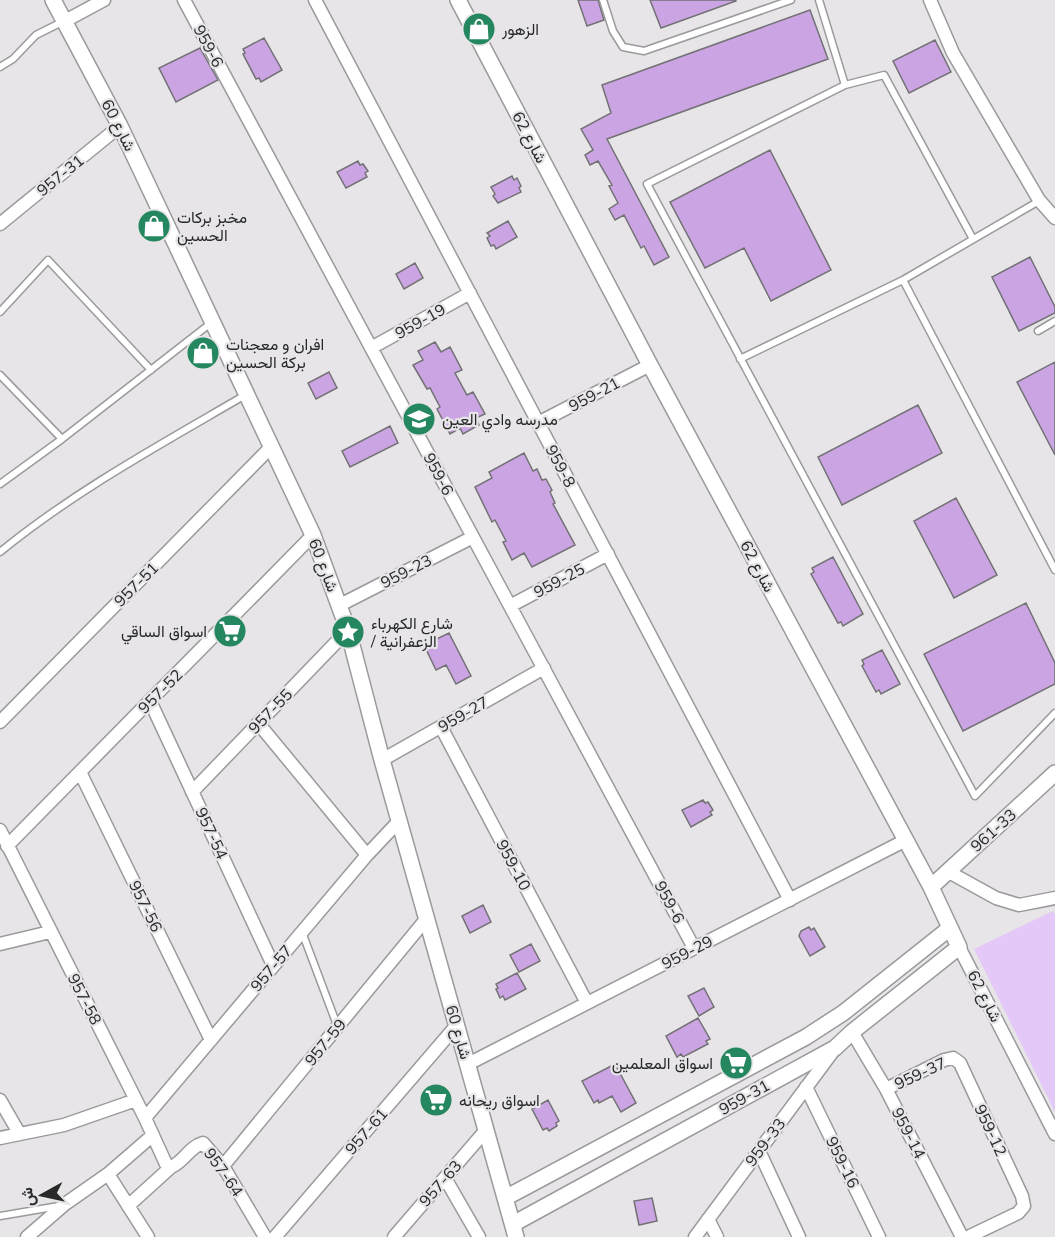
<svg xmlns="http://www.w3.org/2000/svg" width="1055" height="1237" viewBox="0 0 1055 1237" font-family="Mulish,Vazirmatn,sans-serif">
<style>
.green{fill:#e4c8f7}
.building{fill:#cba4e4;stroke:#727173;stroke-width:1.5}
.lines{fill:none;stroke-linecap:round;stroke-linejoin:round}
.service-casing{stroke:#9b999c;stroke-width:9}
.minor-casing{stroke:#9b999c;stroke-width:15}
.tertiary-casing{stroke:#9b999c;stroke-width:18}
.service{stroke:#fff;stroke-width:6}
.minor{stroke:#fff;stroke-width:12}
.tertiary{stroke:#fff;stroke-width:15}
.labels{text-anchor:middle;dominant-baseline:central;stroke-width:4.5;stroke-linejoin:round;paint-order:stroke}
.poi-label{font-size:16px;fill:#29292a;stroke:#e7e5e8;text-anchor:start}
.street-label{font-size:16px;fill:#29292a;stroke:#e7e5e8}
</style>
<rect width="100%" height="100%" fill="#e7e5e8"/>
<path class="green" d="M 1053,911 L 1055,915 L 1055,1112 L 974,949 Z"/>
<path class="building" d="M 578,0 L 598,0 L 604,20 L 587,26 Z
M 650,0 L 735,0 L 736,1 L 661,28 Z
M 810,10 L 828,59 L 607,139 L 669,257 L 654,265 L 644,246 L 641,248 L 624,215 L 615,220 L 609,209 L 618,203 L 609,186 L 612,185 L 598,161 L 590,165 L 585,155 L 593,150 L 581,129 L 611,113 L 602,85 Z
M 264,38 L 282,70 L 261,82 L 259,78 L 256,79 L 243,54 L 245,53 L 243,49 Z
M 935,40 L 951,72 L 909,93 L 893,61 Z
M 200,48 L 218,80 L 176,102 L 159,68 Z
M 770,150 L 831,270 L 771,301 L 744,248 L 705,268 L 670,202 Z
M 358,161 L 360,165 L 363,164 L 368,171 L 365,173 L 367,177 L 346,188 L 337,172 Z
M 512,176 L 514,180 L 517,178 L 521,186 L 519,188 L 521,192 L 498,203 L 493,196 L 495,194 L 491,187 Z
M 508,221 L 517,237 L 496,249 L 494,245 L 491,246 L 487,238 L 490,236 L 487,233 Z
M 1030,257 L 1055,307 L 1055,313 L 1019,331 L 992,277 Z
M 415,263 L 423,278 L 404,289 L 396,274 Z
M 435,342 L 441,352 L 450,347 L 462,370 L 455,373 L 467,395 L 473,392 L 485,414 L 476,418 L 479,425 L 463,434 L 460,428 L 450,434 L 437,409 L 440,407 L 430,388 L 427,389 L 413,365 L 423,360 L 418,351 Z
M 1055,362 L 1055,455 L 1017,382 Z
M 329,372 L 337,388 L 316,399 L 308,383 Z
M 918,405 L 942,453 L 842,505 L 818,457 Z
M 390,426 L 398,443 L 350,467 L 342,451 Z
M 524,453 L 533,471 L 537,469 L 542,480 L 546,479 L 552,490 L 550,492 L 555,503 L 553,504 L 575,545 L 532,567 L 524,553 L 512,560 L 503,542 L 506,541 L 495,520 L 492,522 L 475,487 L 492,478 L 489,472 Z
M 956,498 L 997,575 L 954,598 L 914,521 Z
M 833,557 L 863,614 L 843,626 L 841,622 L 838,623 L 811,574 L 814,572 L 812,568 Z
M 1026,603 L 1055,663 L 1055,684 L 963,731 L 924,654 Z
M 449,633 L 471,676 L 456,684 L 446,665 L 436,670 L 424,645 Z
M 882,650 L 900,684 L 881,694 L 879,690 L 876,692 L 862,666 L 864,664 L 862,660 Z
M 703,800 L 705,803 L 708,802 L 713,810 L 710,812 L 712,815 L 691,827 L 682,810 Z
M 483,905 L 491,922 L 470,933 L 462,916 Z
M 809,927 L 811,930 L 814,928 L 825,947 L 810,956 L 799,936 L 801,931 Z
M 531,944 L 540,961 L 519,972 L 510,955 Z
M 517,973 L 526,989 L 505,1000 L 503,996 L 500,998 L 496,989 L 498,988 L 496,984 Z
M 704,988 L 714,1007 L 699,1016 L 688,996 Z
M 698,1018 L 710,1039 L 706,1041 L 708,1044 L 683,1057 L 681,1054 L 677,1057 L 666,1036 Z
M 615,1064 L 636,1103 L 621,1112 L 612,1096 L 599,1103 L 598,1100 L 594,1103 L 582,1081 Z
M 548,1100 L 559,1121 L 556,1123 L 557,1126 L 549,1131 L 547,1128 L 543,1130 L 532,1109 Z
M 652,1198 L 657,1221 L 639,1225 L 634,1201 Z"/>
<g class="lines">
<defs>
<path id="service" d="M 603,0 L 613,31 L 623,47 L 644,51 L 791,0
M 819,0 L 845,85
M 0,67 L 13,59 L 36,35 L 64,21
M 973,239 L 884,75 L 845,85 L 647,184 L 975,796 L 1055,713
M 903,280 L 1055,570
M 0,312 L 48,260 L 151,370
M 1038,331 L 1055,321
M 740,359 L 903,280 L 1039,201
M 0,375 L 62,439
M 0,484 L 62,439 L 211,323
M 0,552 C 76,490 163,443 247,394
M 302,932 L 337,1025
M 0,1216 L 59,1206"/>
<path id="minor" d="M 184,0 L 694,948
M 315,0 L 790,900
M 930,0 L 953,53 L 1039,200 L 1055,218
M 65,21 L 104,0
M 0,224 L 120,126
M 371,348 L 470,293
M 538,423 L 650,365
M 340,605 L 473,537
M 510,606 L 608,554
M 150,701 L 273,965
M 0,722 L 272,446
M 258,723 L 367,855
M 441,727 L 587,1003
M 382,760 L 544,668
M 80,772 L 211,1040
M 192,792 L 348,630
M 0,830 L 145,1118 L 166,1164 L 171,1167
M 7,846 L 313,535
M 947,871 L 996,898 L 1019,905 L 1055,898
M 0,944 L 50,932
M 959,947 L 1055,1134
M 852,1032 L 886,1089 L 962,1237
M 468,1064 L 906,840
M 806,1087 L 879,1237
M 886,1089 L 944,1060 L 953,1058 L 960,1063 L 1022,1196 L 1024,1206 L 1018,1213 L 968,1237
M 0,1100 L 19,1133
M 145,1118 L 367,855 L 399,821
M 0,1138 L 64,1125 L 136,1100
M 759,1151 L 799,1237
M 223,1166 L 427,918
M 108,1174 L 148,1237
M 445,1178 L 479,1237
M 128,1206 L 171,1167 C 184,1162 189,1147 203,1143 L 223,1166 L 265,1237
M 708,1219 L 717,1237
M 27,1237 L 65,1204 L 108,1174 L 153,1135
M 275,1237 L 457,1025
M 394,1237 L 486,1130
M 695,1237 L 834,1050"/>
<path id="tertiary" d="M 53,0 L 120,126 L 313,535 L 348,630 L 382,760 L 516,1237
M 458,0 L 650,365 L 931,887 L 959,947 L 852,1032 L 835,1048 L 513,1224
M 931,887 L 1055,773
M 505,1198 L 806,1037 L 843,1013 L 950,928"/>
</defs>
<use href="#service" class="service-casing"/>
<use href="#minor" class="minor-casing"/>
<use href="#tertiary" class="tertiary-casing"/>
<use href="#service" class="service"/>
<use href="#minor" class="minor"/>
<use href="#tertiary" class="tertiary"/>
</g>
<defs>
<symbol id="shop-disc" viewBox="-11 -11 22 22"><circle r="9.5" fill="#258760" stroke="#e7e5e8"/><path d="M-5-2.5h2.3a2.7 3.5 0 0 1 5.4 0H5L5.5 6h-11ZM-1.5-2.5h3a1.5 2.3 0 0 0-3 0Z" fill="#fff"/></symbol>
<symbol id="school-disc" viewBox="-11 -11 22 22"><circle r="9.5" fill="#258760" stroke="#e7e5e8"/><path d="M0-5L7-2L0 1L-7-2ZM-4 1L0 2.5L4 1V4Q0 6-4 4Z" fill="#fff"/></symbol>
<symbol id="supermarket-disc" viewBox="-11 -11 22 22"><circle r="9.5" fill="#258760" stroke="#e7e5e8"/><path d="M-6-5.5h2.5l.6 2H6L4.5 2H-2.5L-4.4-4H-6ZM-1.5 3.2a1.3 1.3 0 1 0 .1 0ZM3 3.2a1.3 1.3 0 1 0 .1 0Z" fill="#fff"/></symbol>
<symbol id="sight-disc" viewBox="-11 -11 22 22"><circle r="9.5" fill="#258760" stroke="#e7e5e8"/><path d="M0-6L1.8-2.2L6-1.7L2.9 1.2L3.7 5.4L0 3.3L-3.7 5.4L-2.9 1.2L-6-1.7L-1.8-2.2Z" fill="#fff"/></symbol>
</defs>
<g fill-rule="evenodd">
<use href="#shop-disc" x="460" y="10" width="38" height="38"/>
<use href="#shop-disc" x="135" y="207" width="38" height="38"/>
<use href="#shop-disc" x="184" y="334" width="38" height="38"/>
<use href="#school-disc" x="400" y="400" width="38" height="38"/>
<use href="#supermarket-disc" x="211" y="612" width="38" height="38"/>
<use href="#sight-disc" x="329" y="613" width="38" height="38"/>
<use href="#supermarket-disc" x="717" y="1044" width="38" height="38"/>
<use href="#supermarket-disc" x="417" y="1081" width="38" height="38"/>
</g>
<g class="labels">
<g class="poi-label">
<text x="502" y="29">الزهور</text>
<text x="177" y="217">مخبز بركات<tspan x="177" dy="18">الحسين</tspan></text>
<text x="226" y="344">افران و معجنات<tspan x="226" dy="18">بركة الحسين</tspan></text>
<text x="442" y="419">مدرسه وادي العين</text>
<text x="371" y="623">شارع الكهرباء<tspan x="371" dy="18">/ الزعفرانية</tspan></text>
<text x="207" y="631" text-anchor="end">اسواق الساقي</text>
<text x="713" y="1063" text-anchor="end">اسواق المعلمين</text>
<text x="459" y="1100">اسواق ريحانه</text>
</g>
<g class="street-label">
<text transform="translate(209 46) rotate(62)">959-6</text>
<text transform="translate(119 125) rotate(63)">شارع 60</text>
<text transform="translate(530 137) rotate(62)">شارع 62</text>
<text transform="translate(60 175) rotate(-39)">957-31</text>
<text transform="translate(420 321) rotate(-29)">959-19</text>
<text transform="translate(594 394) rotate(-28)">959-21</text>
<text transform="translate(561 466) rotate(62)">959-8</text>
<text transform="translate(439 474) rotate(62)">959-6</text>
<text transform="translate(324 565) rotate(69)">شارع 60</text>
<text transform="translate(758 566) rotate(62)">شارع 62</text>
<text transform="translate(406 571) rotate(-27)">959-23</text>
<text transform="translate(559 580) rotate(-28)">959-25</text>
<text transform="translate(136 584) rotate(-45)">957-51</text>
<text transform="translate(160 691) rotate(-45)">957-52</text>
<text transform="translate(270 711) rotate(-46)">957-55</text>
<text transform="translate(463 714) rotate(-30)">959-27</text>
<text transform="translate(993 830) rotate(-42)">961-33</text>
<text transform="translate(212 833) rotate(65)">957-54</text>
<text transform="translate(514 865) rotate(62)">959-10</text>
<text transform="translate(670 902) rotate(62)">959-6</text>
<text transform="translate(146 906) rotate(64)">957-56</text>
<text transform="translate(687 952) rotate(-27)">959-29</text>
<text transform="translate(271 968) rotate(-50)">957-57</text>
<text transform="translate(985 996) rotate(63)">شارع 62</text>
<text transform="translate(85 999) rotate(63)">957-58</text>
<text transform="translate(459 1032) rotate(74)">شارع 60</text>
<text transform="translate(325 1042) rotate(-51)">957-59</text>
<text transform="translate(920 1073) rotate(-25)">959-37</text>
<text transform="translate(744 1097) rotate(-29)">959-31</text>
<text transform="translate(991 1130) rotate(65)">959-12</text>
<text transform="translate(366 1131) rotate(-49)">957-61</text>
<text transform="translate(909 1133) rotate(63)">959-14</text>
<text transform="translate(765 1142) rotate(-53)">959-33</text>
<text transform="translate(843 1162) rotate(64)">959-16</text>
<text transform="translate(224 1172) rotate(55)">957-64</text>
<text transform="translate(440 1183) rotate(-49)">957-63</text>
</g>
</g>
<g transform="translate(42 1195) rotate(262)" stroke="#e7e5e8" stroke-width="4.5" paint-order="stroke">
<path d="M0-4.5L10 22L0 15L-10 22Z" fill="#29292a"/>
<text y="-9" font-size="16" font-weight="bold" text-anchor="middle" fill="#29292a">ش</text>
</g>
</svg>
